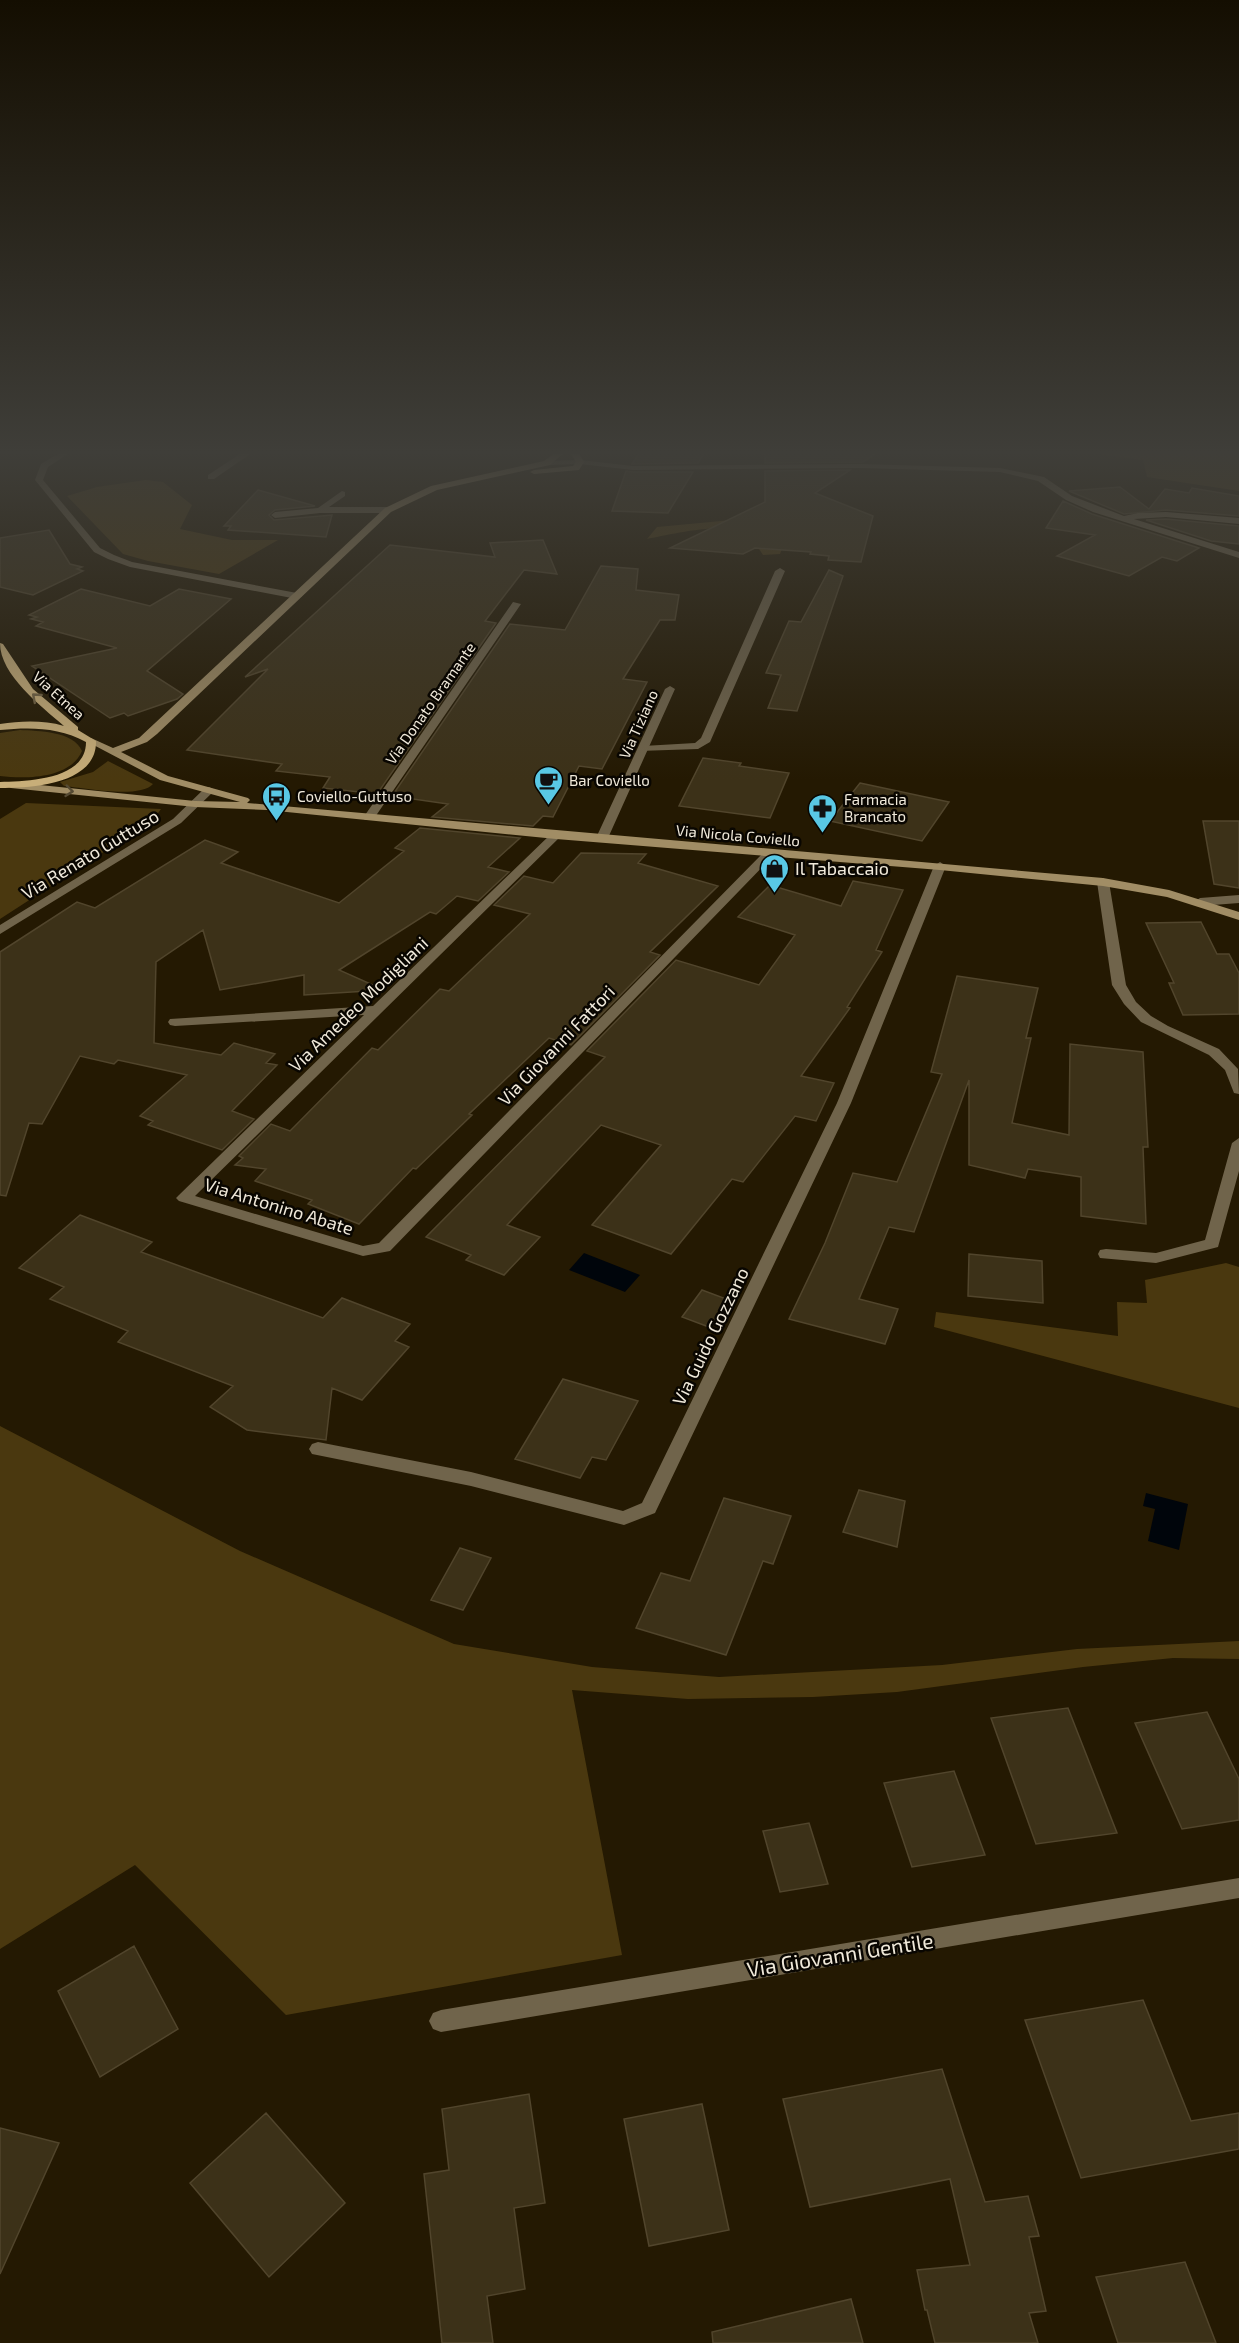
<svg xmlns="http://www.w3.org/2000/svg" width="1239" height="2343" viewBox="0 0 1239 2343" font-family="'Exo 2',sans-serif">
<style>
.green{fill:#4a380f}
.water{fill:#00050b}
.building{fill:#3c3118;stroke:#51452c;stroke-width:1.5}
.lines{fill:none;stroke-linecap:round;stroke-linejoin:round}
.lane{fill:#70644b;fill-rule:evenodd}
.street{fill:#70644b;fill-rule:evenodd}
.secondary{fill:#a18d65;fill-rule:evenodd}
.primary{fill:#c8ae79;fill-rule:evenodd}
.oneway{stroke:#726243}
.oneway2{stroke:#554a33}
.labels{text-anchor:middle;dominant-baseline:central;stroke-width:5;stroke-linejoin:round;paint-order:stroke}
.far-street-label{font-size:15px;fill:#f0e9da;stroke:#090601}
.far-poi-label{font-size:15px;fill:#f0e9da;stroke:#090601;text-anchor:start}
.street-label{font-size:18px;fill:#f0e9da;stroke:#090601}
.poi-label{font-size:18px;fill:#f0e9da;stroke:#090601;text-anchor:start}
.near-street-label{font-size:21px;fill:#f0e9da;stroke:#090601}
</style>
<rect width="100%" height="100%" fill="#241902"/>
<path class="green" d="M 1082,452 L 1239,452 L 1239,491 L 1147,477 L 1143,460 Z
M 146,480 L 163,482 L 192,505 L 180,529 L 232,540 L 278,540 L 219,574 L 148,561 L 123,554 L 67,496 L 97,487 Z
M 795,514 L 780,554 L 763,555 C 758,546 749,537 740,532 C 723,522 667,535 647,539 L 657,527 Z
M 20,730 C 38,731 74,731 82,751 C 70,779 26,779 0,776 L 0,733 Z
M 108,761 L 153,784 C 140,799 84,788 64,786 L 60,782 L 93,772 Z
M 26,803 L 161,809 L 153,820 L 0,919 L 0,819 Z
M 1226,1263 L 1239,1267 L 1239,1408 L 934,1327 L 936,1312 L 1118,1336 L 1117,1302 L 1147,1303 L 1145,1280 Z
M 0,1426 L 240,1551 L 454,1644 L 592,1667 L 719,1677 L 942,1665 L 1077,1649 L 1239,1641 L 1239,1659 L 1173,1658 L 1083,1667 L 897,1692 L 813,1697 L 688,1699 L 572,1690 L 622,1955 L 286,2015 L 135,1865 L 0,1949 Z"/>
<path class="water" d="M 584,1253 L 640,1275 L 625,1292 L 569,1270 Z
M 1146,1493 L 1188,1504 L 1179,1550 L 1148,1541 L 1155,1509 L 1143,1506 Z"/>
<path class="building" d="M 640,452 L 705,452 L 698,463 L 632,464 Z
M 765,452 L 878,452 L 863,462 L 765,463 Z
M 850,470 L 815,493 L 873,516 L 861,562 L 828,560 L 829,556 L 810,554 L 811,552 L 755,548 L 743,554 L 670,548 L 765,502 L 765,471 Z
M 626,471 L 633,472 L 693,472 L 668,513 L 612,511 Z
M 1120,487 L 1149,509 L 1165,489 L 1189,493 L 1192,488 L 1239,496 L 1239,516 L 1166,510 L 1124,514 L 1069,491 Z
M 258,490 L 315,506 L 275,510 L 269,515 L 274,520 L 332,515 L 326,537 L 228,530 L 231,526 L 224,526 Z
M 1063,501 L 1092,514 L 1199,548 L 1177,561 L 1162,557 L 1129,576 L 1057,556 L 1095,535 L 1046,528 Z
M 1166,519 L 1239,526 L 1239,544 L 1211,541 L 1146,520 Z
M 49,530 L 70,564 L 82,567 L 77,569 L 83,571 L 33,595 L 0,587 L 0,538 Z
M 543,540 L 557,574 L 524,570 L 485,621 L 496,623 L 377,794 L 323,788 L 330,777 L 276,771 L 282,764 L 187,750 L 268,669 L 245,677 L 390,545 L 495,557 L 490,543 Z
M 601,566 L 638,569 L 636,590 L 679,595 L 675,620 L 660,620 L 623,679 L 647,682 L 602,769 L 579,766 L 553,817 L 543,816 L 533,826 L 432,817 L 448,804 L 392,796 L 510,624 L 565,630 Z
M 829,570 L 843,576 L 797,711 L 768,708 L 781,675 L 766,673 L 789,621 L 801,622 Z
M 81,589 L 150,606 L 179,589 L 231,599 L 147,671 L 183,694 L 177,699 L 128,716 L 124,713 L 110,718 L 32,666 L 117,648 L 36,626 L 43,622 L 31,619 L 37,617 L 29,615 Z
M 703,758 L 741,763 L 739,766 L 789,773 L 770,818 L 679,806 Z
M 860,783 L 949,802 L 922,841 L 830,821 Z
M 1203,821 L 1239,821 L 1239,888 L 1214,884 Z
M 420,828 L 520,838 L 488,867 L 509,872 L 478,901 L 457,896 L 436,914 L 430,912 L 339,970 L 384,990 L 304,995 L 304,975 L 220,990 L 203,930 L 156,962 L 154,1043 L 221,1055 L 234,1043 L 275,1054 L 266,1063 L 277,1065 L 232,1111 L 254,1119 L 222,1150 L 148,1125 L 153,1121 L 140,1116 L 187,1075 L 118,1060 L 114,1064 L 80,1056 L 42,1124 L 29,1123 L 6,1196 L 0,1195 L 0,952 L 77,902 L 95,908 L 205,840 L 238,852 L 221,863 L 339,903 L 404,851 L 395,848 Z
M 581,853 L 646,854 L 638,863 L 718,886 L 650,952 L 660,955 L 571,1045 L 549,1038 L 469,1114 L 472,1115 L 416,1169 L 413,1168 L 359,1224 L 308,1204 L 312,1200 L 255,1181 L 266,1169 L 235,1165 L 243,1158 L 239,1156 L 271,1124 L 290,1131 L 372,1048 L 378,1050 L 440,989 L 449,991 L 530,914 L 494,905 L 524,876 L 553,883 Z
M 853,881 L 903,890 L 876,950 L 882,952 L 847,1007 L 850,1008 L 801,1076 L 834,1083 L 816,1121 L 795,1116 L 743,1182 L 732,1179 L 671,1254 L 592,1225 L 661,1145 L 601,1125 L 507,1225 L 540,1237 L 504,1275 L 466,1260 L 471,1255 L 426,1237 L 605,1057 L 587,1051 L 676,960 L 759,985 L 795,935 L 738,917 L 770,885 L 841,906 Z
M 1201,922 L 1217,954 L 1229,954 L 1239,973 L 1239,1014 L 1183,1015 L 1169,983 L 1174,983 L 1146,923 Z
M 957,976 L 1038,988 L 1026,1038 L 1031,1038 L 1012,1123 L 1069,1135 L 1070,1044 L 1143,1052 L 1148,1147 L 1143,1147 L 1146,1224 L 1081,1216 L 1081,1177 L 1028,1169 L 1025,1178 L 969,1165 L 969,1080 L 914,1232 L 889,1227 L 859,1299 L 898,1309 L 885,1344 L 789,1319 L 825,1243 L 853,1173 L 897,1182 L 942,1074 L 931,1072 Z
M 80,1215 L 152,1242 L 141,1252 L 323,1318 L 342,1298 L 410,1324 L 395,1341 L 409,1347 L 362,1400 L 332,1388 L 326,1440 L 247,1430 L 210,1407 L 233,1386 L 118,1342 L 128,1331 L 50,1299 L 64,1287 L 19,1268 Z
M 969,1254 L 1042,1261 L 1043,1303 L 968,1296 Z
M 702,1290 L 729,1300 L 709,1327 L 682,1317 Z
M 563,1379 L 638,1401 L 606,1460 L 592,1457 L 580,1478 L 515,1459 Z
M 859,1490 L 905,1501 L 897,1547 L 843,1532 Z
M 724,1498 L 791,1516 L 773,1564 L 763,1561 L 726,1655 L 636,1628 L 661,1573 L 690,1581 Z
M 460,1548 L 491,1558 L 463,1610 L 431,1600 Z
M 1068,1708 L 1117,1833 L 1036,1844 L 991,1718 Z
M 1207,1712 L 1239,1779 L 1239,1820 L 1182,1829 L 1135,1723 Z
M 954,1771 L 985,1855 L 912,1867 L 884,1783 Z
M 809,1823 L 828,1884 L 780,1892 L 763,1831 Z
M 134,1946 L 178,2029 L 100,2077 L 58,1991 Z
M 1143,2000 L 1191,2121 L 1239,2113 L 1239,2149 L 1081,2178 L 1025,2020 Z
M 942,2069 L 985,2202 L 1028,2196 L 1039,2236 L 1029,2237 L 1046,2311 L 1029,2313 L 1038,2343 L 935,2343 L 927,2310 L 925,2310 L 917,2270 L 970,2265 L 950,2179 L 810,2207 L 783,2099 Z
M 529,2094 L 545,2203 L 514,2208 L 525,2289 L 487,2296 L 493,2343 L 442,2343 L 424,2174 L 449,2170 L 442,2109 Z
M 702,2104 L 729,2230 L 649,2246 L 624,2119 Z
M 266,2113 L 345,2203 L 269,2277 L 190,2183 Z
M 0,2128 L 59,2143 L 0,2274 Z
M 1185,2262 L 1216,2343 L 1118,2343 L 1096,2277 Z
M 851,2299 L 863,2343 L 713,2343 L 712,2332 Z"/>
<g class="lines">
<path class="lane" d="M 342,491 L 345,492 L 345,496 L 329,507 L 388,507 L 392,510 L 388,513 L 320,513 L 275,518 L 271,515 L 275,512 L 318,508 Z
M 780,568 L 785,571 L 710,742 L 698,749 L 639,751 L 639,747 L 643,746 L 695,743 L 701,738 L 775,571 Z
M 1103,878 L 1109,882 L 1126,985 L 1136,1002 L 1151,1016 L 1168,1026 L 1219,1049 L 1238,1069 L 1239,1094 L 1234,1093 L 1225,1070 L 1209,1055 L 1141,1022 L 1124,1004 L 1112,985 L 1097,882 Z
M 1239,1138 L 1239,1171 L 1218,1247 L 1156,1263 L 1100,1258 L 1098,1254 L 1100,1250 L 1106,1249 L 1156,1253 L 1205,1240 L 1232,1143 Z"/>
<path class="street" d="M 61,452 L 71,452 L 48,467 L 43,480 L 100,548 L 114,555 L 132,562 L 297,593 L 302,596 L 297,599 L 130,567 L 108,559 L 94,552 L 35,480 L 41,464 Z
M 243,452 L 253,452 L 214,479 L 208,479 L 208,475 Z
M 580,460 L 633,466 L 861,464 L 1000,468 L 1044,477 L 1072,496 L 1124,516 L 1138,513 L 1166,512 L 1239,518 L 1239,524 L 1166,517 L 1134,519 L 1239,552 L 1239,558 L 1093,512 L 1066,500 L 1038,481 L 1000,472 L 861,468 L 633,470 L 580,464 L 547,465 L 543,463 L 547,461 Z
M 513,602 L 521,604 L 373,820 L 365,820 L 363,818 Z
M 670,686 L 675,689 L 608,838 L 602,842 L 598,840 L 596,838 L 665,689 Z
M 209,787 L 215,790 L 213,792 L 181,823 L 0,934 L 0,925 L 173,819 L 205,788 Z
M 556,831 L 562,835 L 560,837 L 195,1196 L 363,1246 L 379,1243 L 766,850 L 770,849 L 776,853 L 390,1251 L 363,1256 L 179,1201 L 176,1198 L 179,1195 L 364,1015 L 175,1026 L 170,1025 L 168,1022 L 170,1019 L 373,1006 L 552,833 Z
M 940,862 L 946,866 L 851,1103 L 655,1513 L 624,1525 L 471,1486 L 312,1454 L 309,1449 L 312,1444 L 318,1442 L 471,1472 L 623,1511 L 642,1503 L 837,1103 L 934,866 Z
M 1239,895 L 1239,903 L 1200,906 L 1194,902 L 1200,898 Z
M 1239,1878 L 1239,1898 L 441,2032 L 433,2029 L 429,2021 L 433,2013 L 441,2010 Z"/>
<path class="secondary" d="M 556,452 L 565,452 L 550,465 L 437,490 L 391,512 L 157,734 L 147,742 L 121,752 L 168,776 L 248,798 L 250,800 L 247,803 L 1103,878 L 1169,890 L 1239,912 L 1239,920 L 1167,897 L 1103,886 L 940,870 L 556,839 L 267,810 L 195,807 L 11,788 L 5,785 L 11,782 L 195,801 L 240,802 L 160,780 L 86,741 L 91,738 L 113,748 L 139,738 L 385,508 L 431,486 L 544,461 Z
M 570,452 L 578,452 L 584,462 L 579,470 L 534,474 L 530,472 L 534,470 L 573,466 L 576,462 Z"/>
<path class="primary" d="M 0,643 L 3,644 L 33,689 L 78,727 L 78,730 L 96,741 C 97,784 33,788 0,788 L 0,782 C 28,781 86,780 86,742 C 59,727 30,727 0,730 L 0,724 C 21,721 43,720 64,726 C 41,706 0,675 0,643 Z"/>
</g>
<defs><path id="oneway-chevron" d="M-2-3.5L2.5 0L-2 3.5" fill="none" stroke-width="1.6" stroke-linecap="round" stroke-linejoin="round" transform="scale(1.5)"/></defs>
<use class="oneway" href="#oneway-chevron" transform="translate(36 697) rotate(-139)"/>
<use class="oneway2" href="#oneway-chevron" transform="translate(69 791) rotate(6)"/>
<linearGradient id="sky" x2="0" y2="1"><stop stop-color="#140e01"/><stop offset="0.58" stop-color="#3f3e39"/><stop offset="1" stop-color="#3f3e39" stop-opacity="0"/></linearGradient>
<rect width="1239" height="780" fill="url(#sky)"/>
<defs>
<symbol id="cafe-pin" viewBox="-11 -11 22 30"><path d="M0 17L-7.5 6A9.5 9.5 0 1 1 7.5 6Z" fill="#59c8e5" stroke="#090601"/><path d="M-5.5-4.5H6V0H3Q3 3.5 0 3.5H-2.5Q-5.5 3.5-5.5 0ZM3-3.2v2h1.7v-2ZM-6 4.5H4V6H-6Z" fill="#111"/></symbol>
<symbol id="bus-pin" viewBox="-11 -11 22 30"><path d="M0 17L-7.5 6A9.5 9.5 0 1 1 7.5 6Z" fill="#59c8e5" stroke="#090601"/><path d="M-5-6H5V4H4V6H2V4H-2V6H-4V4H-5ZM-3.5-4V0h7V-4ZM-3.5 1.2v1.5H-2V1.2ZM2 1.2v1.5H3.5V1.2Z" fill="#111"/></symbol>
<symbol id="pharmacy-pin" viewBox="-11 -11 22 30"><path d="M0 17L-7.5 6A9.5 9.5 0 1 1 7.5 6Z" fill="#59c8e5" stroke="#090601"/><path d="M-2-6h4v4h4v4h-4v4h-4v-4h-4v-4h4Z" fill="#111"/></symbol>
<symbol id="shop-pin" viewBox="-11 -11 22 30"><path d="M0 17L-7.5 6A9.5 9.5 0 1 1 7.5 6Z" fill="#59c8e5" stroke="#090601"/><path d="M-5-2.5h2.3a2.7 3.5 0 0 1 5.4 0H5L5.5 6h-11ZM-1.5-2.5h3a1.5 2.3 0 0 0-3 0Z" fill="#111"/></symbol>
</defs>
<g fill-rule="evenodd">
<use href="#cafe-pin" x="532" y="764" width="33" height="45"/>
<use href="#bus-pin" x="260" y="780" width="33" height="45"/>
<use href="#pharmacy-pin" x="806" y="792" width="33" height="45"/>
<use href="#shop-pin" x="758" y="852" width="33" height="45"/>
</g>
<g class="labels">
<g class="far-street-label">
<text transform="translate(59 695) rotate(42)">Via Etnea</text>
<text transform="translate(430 703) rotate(-55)">Via Donato Bramante</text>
<text transform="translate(638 724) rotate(-66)">Via Tiziano</text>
<text transform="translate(738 835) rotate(5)">Via Nicola Coviello</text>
</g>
<g class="far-poi-label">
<text x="569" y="780">Bar Coviello</text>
<text x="297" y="796">Coviello-Guttuso</text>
<text x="844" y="799">Farmacia<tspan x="844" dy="17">Brancato</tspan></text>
</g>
<g class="street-label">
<text transform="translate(90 854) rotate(-31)">Via Renato Guttuso</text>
<text transform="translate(358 1004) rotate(-44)">Via Amedeo Modigliani</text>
<text transform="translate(556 1045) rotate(-46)">Via Giovanni Fattori</text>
<text transform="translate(279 1206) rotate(17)">Via Antonino Abate</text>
<text transform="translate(710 1336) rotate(-64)">Via Guido Gozzano</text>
</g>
<g class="poi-label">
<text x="795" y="868">Il Tabaccaio</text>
</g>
<g class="near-street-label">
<text transform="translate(840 1954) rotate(-9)">Via Giovanni Gentile</text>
</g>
</g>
</svg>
